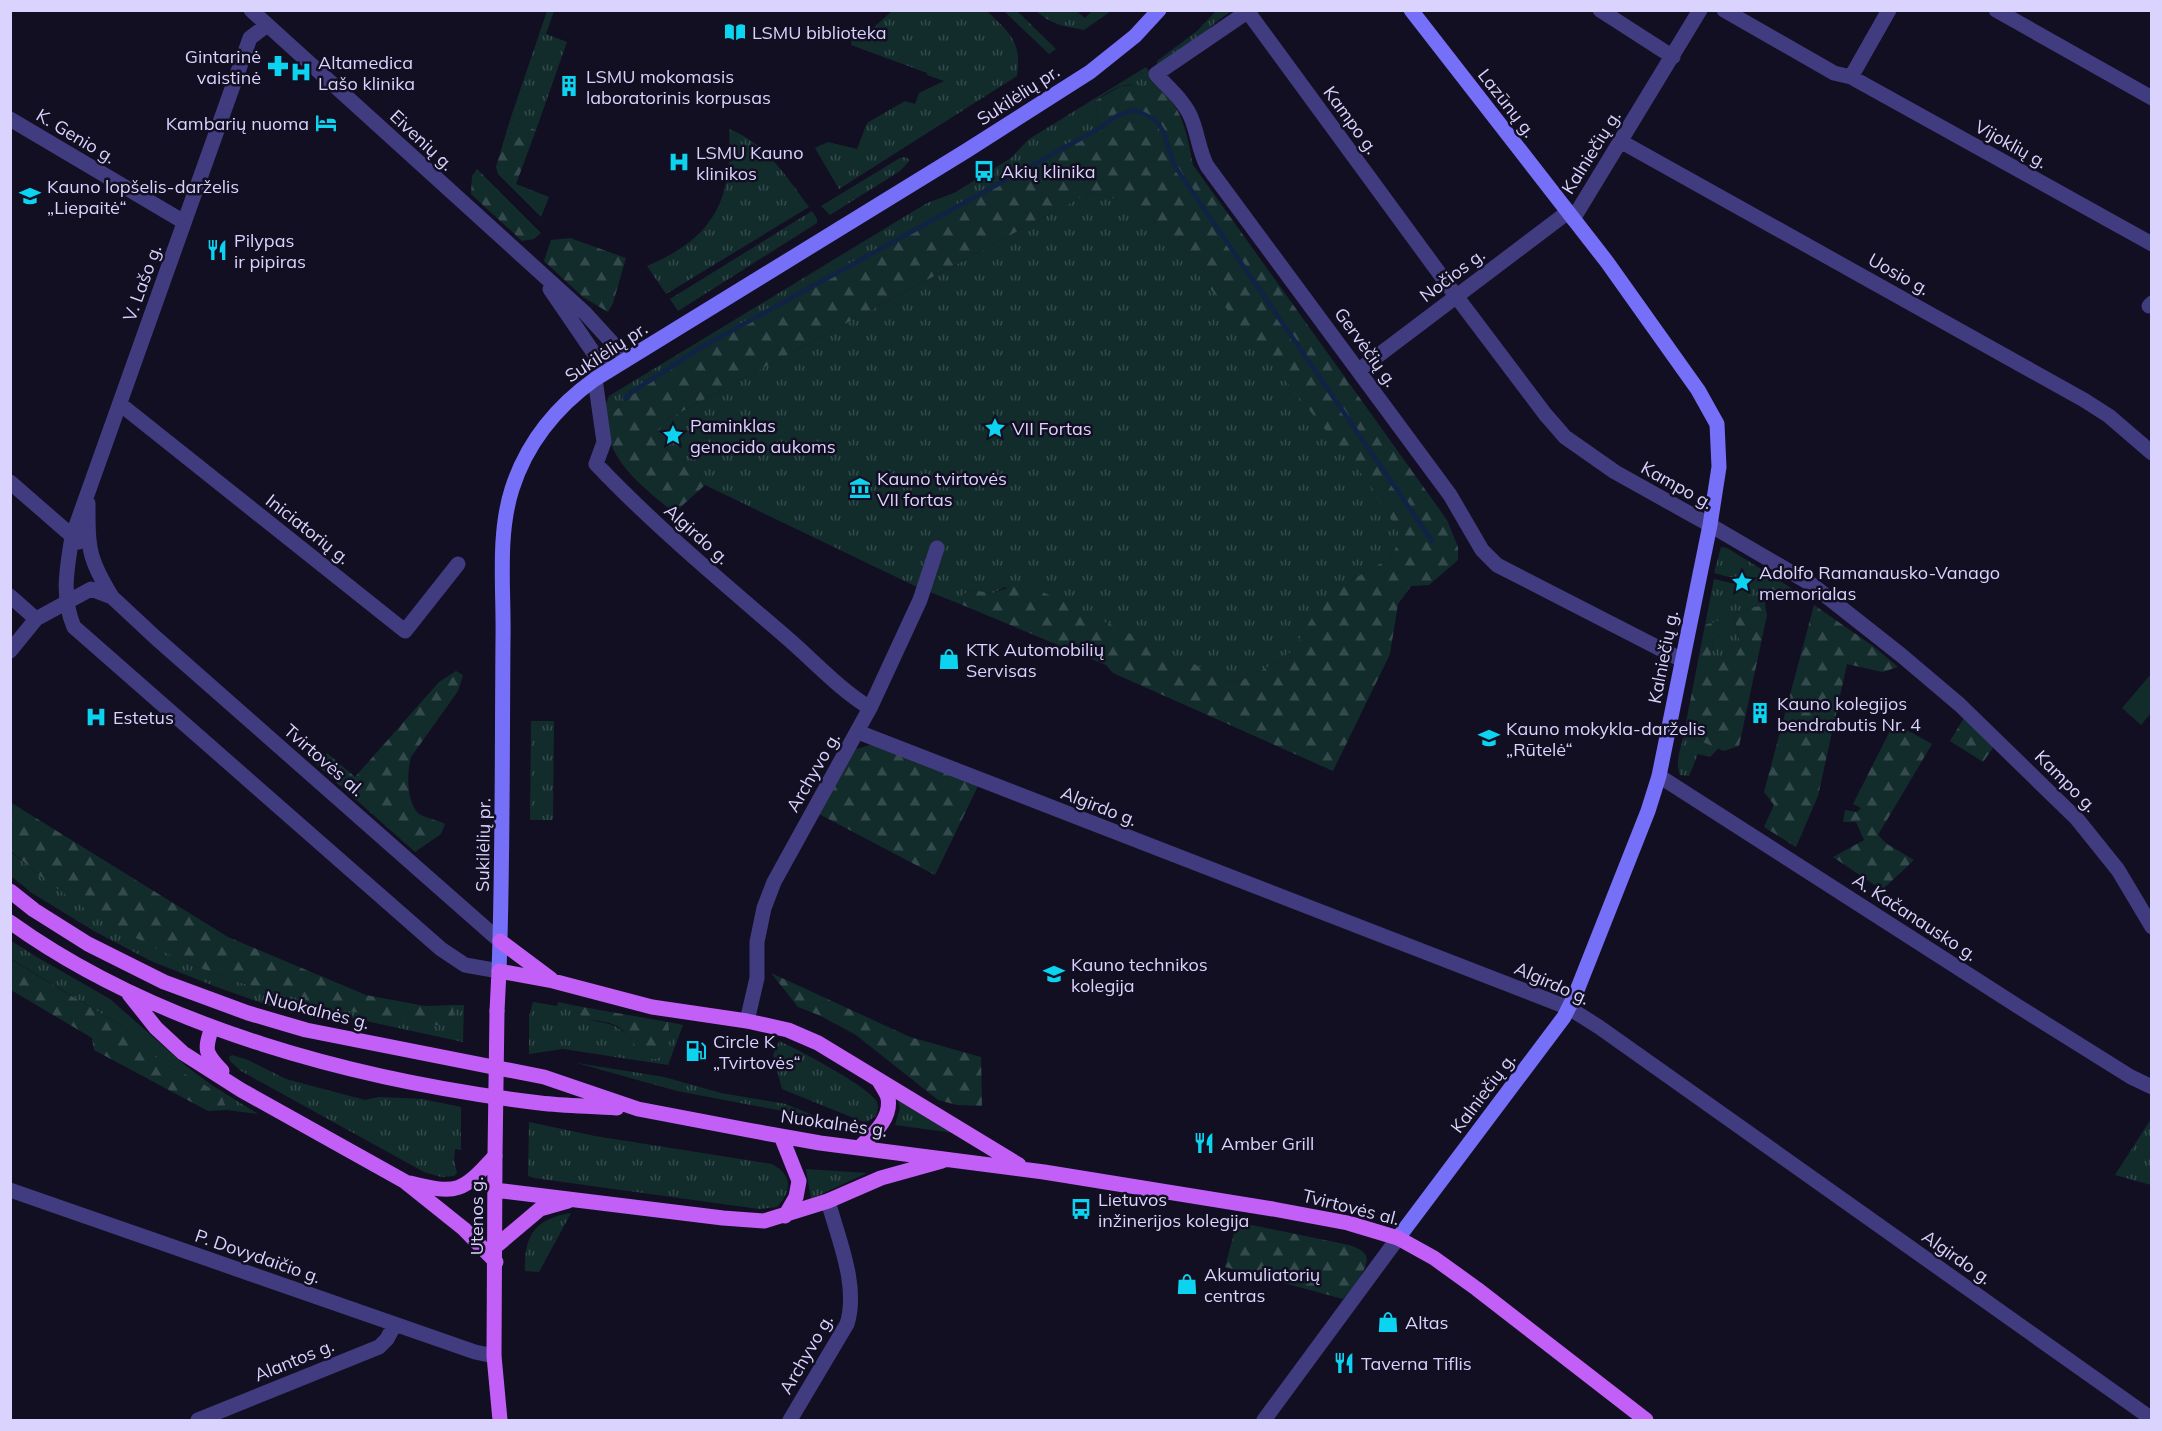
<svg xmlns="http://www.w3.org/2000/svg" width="2162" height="1431" viewBox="0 0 2162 1431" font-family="Mulish,sans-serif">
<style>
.grass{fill:url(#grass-tufts)}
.forest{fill:url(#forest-firs)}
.pitch{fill:#122c2c}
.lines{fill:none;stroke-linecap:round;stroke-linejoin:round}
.stream{stroke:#102345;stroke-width:4.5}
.street{stroke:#413c7f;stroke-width:15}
.secondary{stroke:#766ff8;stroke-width:15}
.primary{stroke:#c25ff7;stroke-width:15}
.primary-bridge{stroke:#c25ff7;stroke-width:15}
.labels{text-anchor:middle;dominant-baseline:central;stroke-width:5;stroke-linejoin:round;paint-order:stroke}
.poi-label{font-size:18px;fill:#d9d3fd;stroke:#130f22;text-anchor:start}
.street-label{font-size:18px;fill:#d9d3fd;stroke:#130f22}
</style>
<defs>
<pattern id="grass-tufts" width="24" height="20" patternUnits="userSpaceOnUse" patternTransform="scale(1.5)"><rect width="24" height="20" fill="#122c2c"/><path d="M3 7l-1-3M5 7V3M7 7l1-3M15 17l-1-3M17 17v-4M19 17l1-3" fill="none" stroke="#344a4c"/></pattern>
<pattern id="forest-firs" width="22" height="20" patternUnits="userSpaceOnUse" patternTransform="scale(1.5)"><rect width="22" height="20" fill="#122c2c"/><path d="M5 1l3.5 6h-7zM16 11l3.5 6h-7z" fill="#344a4c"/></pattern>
</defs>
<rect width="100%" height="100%" fill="#130f22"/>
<path class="grass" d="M 547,11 L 554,11 L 546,34 L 567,42 L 536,130 L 510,120 Z
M 987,11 C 1010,33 1022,42 1017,76 L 839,189 L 815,148 L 828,142 L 857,149 L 867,123 L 905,101 L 915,104 L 919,93 L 944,81 L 927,75 L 927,73 L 851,45 L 853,32 L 864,36 L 892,11 Z
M 1004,11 L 1017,11 L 1056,49 L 1049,54 Z
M 1092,11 L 1111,11 L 1084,30 L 1059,25 L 1080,14 L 1085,18 Z
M 1216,11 L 1231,11 L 1215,23 L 1198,40 L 1157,66 L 1157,61 L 1197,31 Z
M 1146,67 L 1174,103 C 1158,91 1141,81 1121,86 C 1112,89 1103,96 1095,101 L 1100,128 L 704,346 L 635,390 L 608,419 L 605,406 L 609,396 L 927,203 L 954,193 L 1011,158 L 1029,139 Z
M 729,129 C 765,142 787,178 809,207 L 666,294 L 647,266 C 714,238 733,200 729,129 Z
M 905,157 L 910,160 L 900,171 L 830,215 L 821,206 L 900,158 Z
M 1089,193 C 1122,198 1133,205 1158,225 L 1369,482 L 1398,531 L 1398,544 L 1390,558 L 1348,582 L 1307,627 L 1292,651 L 1278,662 L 1238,682 L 1227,680 L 1005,587 L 994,593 L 970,590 L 963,595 L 960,604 L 917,587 L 705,485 L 697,471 L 663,446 L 658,430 L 664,421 Z
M 812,211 L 817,219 L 817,223 L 678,311 L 670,299 Z
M 1721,547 L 1727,548 L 1771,575 L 1765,583 L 1765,605 L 1749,608 L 1733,614 L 1741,646 L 1735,657 L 1711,657 L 1714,640 L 1730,627 L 1705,625 L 1714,579 L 1735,584 L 1735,586 L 1743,588 L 1746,579 L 1737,577 L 1736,579 L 1714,573 Z
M 531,721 L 554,721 L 553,820 L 530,820 Z
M 1683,738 L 1700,741 L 1719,748 L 1710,757 L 1698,754 L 1689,776 L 1680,775 C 1675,763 1680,751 1683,738 Z
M 10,851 L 40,876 L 184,962 L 238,982 L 335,1008 L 454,1018 L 453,1005 L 464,1005 L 463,1042 L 338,1015 L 270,1006 L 214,986 L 151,961 L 94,931 L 32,893 L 11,876 Z
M 10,940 L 35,956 L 110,999 L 186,1066 L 213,1086 L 258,1114 L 227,1110 L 222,1097 L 183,1073 L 160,1063 L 140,1037 L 11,959 Z
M 533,1002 L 557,1006 L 558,1002 L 577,1006 L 577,1013 C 584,1016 592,1021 600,1022 C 615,1024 622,1029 632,1041 L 670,1032 L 668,1022 L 683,1025 L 668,1065 L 563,1049 L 529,1054 L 529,1017 Z
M 779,1041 C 796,1048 871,1088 877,1102 C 879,1107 877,1111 876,1116 L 867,1122 L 861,1121 L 782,1089 L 773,1055 Z
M 232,1055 L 248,1060 L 286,1079 L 365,1100 L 379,1097 L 422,1099 L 461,1107 L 461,1150 L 455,1149 L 454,1160 L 457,1173 L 454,1176 L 441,1177 L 424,1172 L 241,1071 L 230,1061 L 229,1057 Z
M 577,1063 L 664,1077 L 721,1093 L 786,1104 L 820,1118 L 677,1091 Z
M 897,1095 L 954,1133 L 895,1125 L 900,1108 Z
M 2151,1119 L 2151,1185 L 2115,1175 Z
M 529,1122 L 595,1136 L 772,1164 C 793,1176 792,1190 777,1207 L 759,1209 L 534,1178 L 528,1176 Z
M 806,1169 L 867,1173 L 811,1199 Z
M 571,1213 L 539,1272 L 525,1271 C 524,1235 535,1219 571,1213 Z"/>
<path class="forest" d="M 1036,11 L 1076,11 L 1080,14 L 1059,25 L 1045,18 Z
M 1121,86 C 1128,86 1137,84 1145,86 C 1182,93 1187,135 1193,165 L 1447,520 L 1458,547 L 1458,560 L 1429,585 L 1411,586 L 1398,604 L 1390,654 L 1333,771 L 1113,673 L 1106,665 L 960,604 L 963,595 L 970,590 L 994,593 L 1017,584 L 1032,587 L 1227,680 L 1238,682 L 1278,662 L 1292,651 L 1322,601 L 1348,582 L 1390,558 L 1398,544 L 1398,531 L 1368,482 L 1158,225 C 1133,205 1121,198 1089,193 L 664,421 L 658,430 L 663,446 L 697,471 L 705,485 L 674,513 C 651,493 618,470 609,438 C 608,433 608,425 608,419 L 635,390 L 704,346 L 1100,128 L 1095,101 Z
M 510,120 L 536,130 L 516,184 L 549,197 L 541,217 L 498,174 L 496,167 Z
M 477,169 L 541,233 L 534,239 L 522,241 L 471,194 L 472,176 Z
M 570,238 L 626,258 L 613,303 L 608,312 L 583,297 L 544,261 L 551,240 Z
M 1771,575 L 1803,596 L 1789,601 L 1765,598 L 1764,583 Z
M 1765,605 L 1767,615 L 1739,746 L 1724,751 L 1700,741 L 1683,738 L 1705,625 L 1729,617 L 1730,627 L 1714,640 L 1711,656 L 1735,657 L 1741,646 L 1733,614 L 1749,608 Z
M 1814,605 L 1873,646 L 1898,667 L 1882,672 L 1847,664 L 1818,796 L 1796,847 L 1764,827 L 1774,805 L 1764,792 Z
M 456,671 L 463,675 L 458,691 L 411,757 C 407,772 406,800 418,813 C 424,818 438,820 445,824 L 441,834 L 415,852 L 317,765 L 327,753 L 355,777 L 439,682 Z
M 1964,718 L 1995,745 L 1983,762 L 1950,741 Z
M 1894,723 L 1932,744 L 1878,835 L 1887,844 L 1914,860 L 1882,890 L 1833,857 L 1864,840 L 1856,822 L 1843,822 L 1845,810 L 1857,812 L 1861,808 L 1853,804 Z
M 874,744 L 978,786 L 935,875 L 819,814 L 856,749 Z
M 10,802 L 228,937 L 366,995 L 425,1006 L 453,1005 L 454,1018 L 451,1026 L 407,1023 L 335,1008 L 238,982 L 184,962 L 102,921 L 40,876 L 11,851 Z
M 10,959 L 140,1037 L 160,1063 L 183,1073 L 210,1088 L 222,1097 L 227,1110 L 208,1111 L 94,1050 L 92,1038 L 11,990 Z
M 771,973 L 910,1037 L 981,1057 L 982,1106 L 957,1105 L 938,1100 L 856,1035 L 821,1016 L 798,1007 Z
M 577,1006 L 668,1022 C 670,1033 671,1046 664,1054 C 647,1073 629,1032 617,1026 C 603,1019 592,1023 577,1013 Z
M 1237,1222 L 1349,1245 C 1354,1247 1364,1250 1366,1256 C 1371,1267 1350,1290 1343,1299 L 1225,1267 Z"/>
<path class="pitch" d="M 2151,674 L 2151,713 L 2141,725 L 2122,708 Z"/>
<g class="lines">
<path class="stream" d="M 625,398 L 635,390 L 704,346 L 1100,128 L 1118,115 L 1135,110 L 1156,120 L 1164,133 L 1174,165 L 1432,541"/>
<path class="street" d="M 251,10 L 585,313 L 627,359
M 1250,10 L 1156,74 C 1168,88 1186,102 1192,120 C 1198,135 1199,151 1207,166 L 1450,495 L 1482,550 L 1497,565 L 1682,660
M 1600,10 L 1673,57
M 1724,10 L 1834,73 L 1851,77 L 2152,244
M 1996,10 L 2152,98
M 1248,12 L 1456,296 L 1545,414 L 1565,437 L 1615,472 L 1710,525 L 1811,584 L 1901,655 L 1960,705 L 2077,819 L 2118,870 L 2152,927
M 267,25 L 250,38 L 72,537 C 67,568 61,597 74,627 L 441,949 L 465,965 L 499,971
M 1851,77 L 1889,10
M 10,119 L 184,222
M 1620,141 L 2084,400 L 2109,416 L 2152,453
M 1573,219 L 1700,10
M 550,289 L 606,371
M 2149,306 L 2152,303
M 1359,370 L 1568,212
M 595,379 L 604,442 L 596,464 C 655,526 721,581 786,637 C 814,661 839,689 870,708
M 120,404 L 405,631 L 458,564
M 10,482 L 79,542
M 88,503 C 88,548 88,558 112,597
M 10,596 L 36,619
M 10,651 L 36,619 L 91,589 L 112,597 L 156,638 L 500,941
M 858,732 L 1569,1008 L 1599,1027 L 2152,1419
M 1659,776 L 2019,1007 L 2131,1077 L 2152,1087
M 747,1021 L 757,978 L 757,942 L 764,908 L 774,882 L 870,708 L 920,600 L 937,548
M 10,1190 L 475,1352 L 494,1356
M 198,1420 L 379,1347 L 387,1339 L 395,1324
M 790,1420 L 847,1324 C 859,1286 838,1238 828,1201
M 1264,1420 L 1398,1238"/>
<path class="secondary" d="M 499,971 C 503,861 502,750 503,639 C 504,590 497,536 512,489 C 527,442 556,407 595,379 L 966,151 L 1090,72 L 1135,36 L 1159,10
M 1398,1238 L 1564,1017 L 1576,993 L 1648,811 L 1659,776 L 1710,525 L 1719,467 L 1717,424 L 1698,390 L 1607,262 L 1411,10"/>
<path class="primary" d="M 10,891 L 34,910 L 88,944 L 164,982 L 248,1013 L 306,1030 L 544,1077 L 638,1109 L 748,1130 L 820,1143 L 1044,1172 L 1273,1209 L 1348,1223 L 1398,1238 L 1434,1258 L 1477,1289 L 1646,1420
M 10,922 C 159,1029 359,1081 540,1103 C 565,1106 591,1106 617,1108
M 500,941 L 551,979
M 129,994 L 156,1028 L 183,1053 L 241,1090 L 404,1181 L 464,1229 L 496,1262
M 497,1011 L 499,971 L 553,981 L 652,1007 L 747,1021 L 788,1030 L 818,1043 L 1019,1165
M 212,1027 C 204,1051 205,1053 222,1071
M 781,1136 L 799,1181 L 796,1197 L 785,1216
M 860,1147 C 872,1135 892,1119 888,1098 C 887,1093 882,1086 879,1081
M 495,1156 L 494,1356 L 500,1420
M 410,1183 C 458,1195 462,1192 495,1156
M 495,1190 L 723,1218 L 764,1221 L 828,1201 L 881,1178 L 942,1161
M 495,1247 L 540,1209 L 568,1201"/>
<path class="primary-bridge" d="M 495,1156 L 497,1011"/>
</g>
<defs>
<symbol id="library-bare" viewBox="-9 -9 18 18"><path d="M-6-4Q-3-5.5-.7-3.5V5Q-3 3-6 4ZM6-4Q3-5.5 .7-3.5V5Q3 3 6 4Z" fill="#0cd3f0" stroke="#130f22" stroke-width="2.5" paint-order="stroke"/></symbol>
<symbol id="pharmacy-bare" viewBox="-9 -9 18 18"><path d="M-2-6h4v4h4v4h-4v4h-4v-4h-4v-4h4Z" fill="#0cd3f0" stroke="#130f22" stroke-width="2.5" paint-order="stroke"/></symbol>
<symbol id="hospital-bare" viewBox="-9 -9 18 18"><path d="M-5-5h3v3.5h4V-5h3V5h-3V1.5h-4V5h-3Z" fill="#0cd3f0" stroke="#130f22" stroke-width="2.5" paint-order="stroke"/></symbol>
<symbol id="building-bare" viewBox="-9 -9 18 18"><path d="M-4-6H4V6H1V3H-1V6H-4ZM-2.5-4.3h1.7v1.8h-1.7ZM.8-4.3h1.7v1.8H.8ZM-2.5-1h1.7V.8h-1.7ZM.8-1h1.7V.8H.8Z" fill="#0cd3f0" stroke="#130f22" stroke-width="2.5" paint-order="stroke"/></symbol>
<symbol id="hotel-bare" viewBox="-9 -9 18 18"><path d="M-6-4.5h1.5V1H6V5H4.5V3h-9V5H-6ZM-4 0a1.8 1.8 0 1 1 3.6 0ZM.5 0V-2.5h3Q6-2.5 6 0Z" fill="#0cd3f0" stroke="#130f22" stroke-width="2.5" paint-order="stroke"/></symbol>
<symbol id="bus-bare" viewBox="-9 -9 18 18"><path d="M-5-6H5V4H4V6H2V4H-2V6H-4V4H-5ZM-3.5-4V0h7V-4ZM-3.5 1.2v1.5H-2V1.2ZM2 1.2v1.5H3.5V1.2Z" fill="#0cd3f0" stroke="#130f22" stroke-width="2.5" paint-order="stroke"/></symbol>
<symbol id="school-bare" viewBox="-9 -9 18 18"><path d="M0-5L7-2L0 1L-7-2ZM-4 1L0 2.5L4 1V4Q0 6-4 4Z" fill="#0cd3f0" stroke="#130f22" stroke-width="2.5" paint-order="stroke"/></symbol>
<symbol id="restaurant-bare" viewBox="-9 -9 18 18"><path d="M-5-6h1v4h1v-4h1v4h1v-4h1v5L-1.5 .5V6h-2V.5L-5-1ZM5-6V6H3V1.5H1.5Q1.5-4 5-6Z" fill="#0cd3f0" stroke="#130f22" stroke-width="2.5" paint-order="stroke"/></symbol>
<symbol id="sight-bare" viewBox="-9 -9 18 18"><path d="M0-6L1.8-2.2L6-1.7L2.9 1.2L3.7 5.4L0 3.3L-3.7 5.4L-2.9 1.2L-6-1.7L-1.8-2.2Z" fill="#0cd3f0" stroke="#130f22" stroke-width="2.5" paint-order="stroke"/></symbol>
<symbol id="museum-bare" viewBox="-9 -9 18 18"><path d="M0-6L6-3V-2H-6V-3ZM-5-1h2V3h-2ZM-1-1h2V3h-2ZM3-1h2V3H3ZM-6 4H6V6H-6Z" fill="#0cd3f0" stroke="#130f22" stroke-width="2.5" paint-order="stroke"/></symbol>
<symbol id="shop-bare" viewBox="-9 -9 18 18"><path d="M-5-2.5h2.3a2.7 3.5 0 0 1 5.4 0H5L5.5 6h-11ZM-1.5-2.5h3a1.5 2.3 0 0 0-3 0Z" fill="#0cd3f0" stroke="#130f22" stroke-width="2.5" paint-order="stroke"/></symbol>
<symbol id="university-bare" viewBox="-9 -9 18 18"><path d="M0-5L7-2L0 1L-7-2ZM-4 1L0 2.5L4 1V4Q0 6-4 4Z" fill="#0cd3f0" stroke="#130f22" stroke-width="2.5" paint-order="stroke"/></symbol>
<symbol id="fuel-bare" viewBox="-9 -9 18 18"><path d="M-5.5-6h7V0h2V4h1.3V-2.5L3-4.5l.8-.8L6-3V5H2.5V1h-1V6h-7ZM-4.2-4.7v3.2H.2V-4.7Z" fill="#0cd3f0" stroke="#130f22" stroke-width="2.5" paint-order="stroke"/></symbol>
</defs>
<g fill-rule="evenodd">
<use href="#library-bare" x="720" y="17" width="30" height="30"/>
<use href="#pharmacy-bare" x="263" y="51" width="30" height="30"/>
<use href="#hospital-bare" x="286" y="57" width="30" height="30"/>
<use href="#building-bare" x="554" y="71" width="30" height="30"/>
<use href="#hotel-bare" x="311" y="108" width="30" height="30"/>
<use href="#hospital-bare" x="664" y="147" width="30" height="30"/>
<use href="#bus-bare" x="969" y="156" width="30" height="30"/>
<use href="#school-bare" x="15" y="181" width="30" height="30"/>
<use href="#restaurant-bare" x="202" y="235" width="30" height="30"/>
<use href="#sight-bare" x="980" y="413" width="30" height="30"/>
<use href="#sight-bare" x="658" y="420" width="30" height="30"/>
<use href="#museum-bare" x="845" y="473" width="30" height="30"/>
<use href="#sight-bare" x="1727" y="567" width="30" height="30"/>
<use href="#shop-bare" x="934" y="644" width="30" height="30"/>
<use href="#building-bare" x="1745" y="698" width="30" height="30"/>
<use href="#hospital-bare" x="81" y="702" width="30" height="30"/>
<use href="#school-bare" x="1474" y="723" width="30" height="30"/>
<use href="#university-bare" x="1039" y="959" width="30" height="30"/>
<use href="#fuel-bare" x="681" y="1036" width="30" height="30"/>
<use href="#restaurant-bare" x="1189" y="1128" width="30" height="30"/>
<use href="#bus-bare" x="1066" y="1194" width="30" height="30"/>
<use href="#shop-bare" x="1172" y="1269" width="30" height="30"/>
<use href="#shop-bare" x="1373" y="1307" width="30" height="30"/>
<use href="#restaurant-bare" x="1329" y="1348" width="30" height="30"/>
</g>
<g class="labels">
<g class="poi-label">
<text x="752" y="32">LSMU biblioteka</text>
<text x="261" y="56" text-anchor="end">Gintarinė<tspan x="261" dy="21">vaistinė</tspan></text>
<text x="318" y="62">Altamedica<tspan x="318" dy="21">Lašo klinika</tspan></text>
<text x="586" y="76">LSMU mokomasis<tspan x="586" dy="21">laboratorinis korpusas</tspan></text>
<text x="309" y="123" text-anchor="end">Kambarių nuoma</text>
<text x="696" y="152">LSMU Kauno<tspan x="696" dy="21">klinikos</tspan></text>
<text x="1001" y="171">Akių klinika</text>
<text x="47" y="186">Kauno lopšelis-darželis<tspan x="47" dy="21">„Liepaitė“</tspan></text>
<text x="234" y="240">Pilypas<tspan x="234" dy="21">ir pipiras</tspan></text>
<text x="690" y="425">Paminklas<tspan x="690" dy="21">genocido aukoms</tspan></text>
<text x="1012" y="428">VII Fortas</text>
<text x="877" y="478">Kauno tvirtovės<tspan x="877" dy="21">VII fortas</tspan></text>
<text x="1759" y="572">Adolfo Ramanausko-Vanago<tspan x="1759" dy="21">memorialas</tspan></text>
<text x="966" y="649">KTK Automobilių<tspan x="966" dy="21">Servisas</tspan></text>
<text x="1777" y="703">Kauno kolegijos<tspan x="1777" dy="21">bendrabutis Nr. 4</tspan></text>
<text x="113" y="717">Estetus</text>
<text x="1506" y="728">Kauno mokykla-darželis<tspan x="1506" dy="21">„Rūtelė“</tspan></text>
<text x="1071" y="964">Kauno technikos<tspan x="1071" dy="21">kolegija</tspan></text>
<text x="713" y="1041">Circle K<tspan x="713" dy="21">„Tvirtovės“</tspan></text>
<text x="1221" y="1143">Amber Grill</text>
<text x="1098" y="1199">Lietuvos<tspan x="1098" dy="21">inžinerijos kolegija</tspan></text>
<text x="1204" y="1274">Akumuliatorių<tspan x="1204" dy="21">centras</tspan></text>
<text x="1405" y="1322">Altas</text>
<text x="1361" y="1363">Taverna Tiflis</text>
</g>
<g class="street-label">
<text transform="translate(1018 95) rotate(-33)">Sukilėlių pr.</text>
<text transform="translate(1507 103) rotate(52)">Lazūnų g.</text>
<text transform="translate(1351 120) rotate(54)">Kampo g.</text>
<text transform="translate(76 136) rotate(31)">K. Genio g.</text>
<text transform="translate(422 140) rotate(43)">Eivenių g.</text>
<text transform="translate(2011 144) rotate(29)">Vijoklių g.</text>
<text transform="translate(1591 152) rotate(-58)">Kalniečių g.</text>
<text transform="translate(1899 274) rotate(29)">Uosio g.</text>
<text transform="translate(1452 275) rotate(-37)">Nočios g.</text>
<text transform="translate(142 283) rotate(-70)">V. Lašo g.</text>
<text transform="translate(1366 347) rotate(54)">Gervėčių g.</text>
<text transform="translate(606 352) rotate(-33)">Sukilėlių pr.</text>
<text transform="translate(1677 485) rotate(29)">Kampo g.</text>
<text transform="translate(308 529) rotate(38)">Iniciatorių g.</text>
<text transform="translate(697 534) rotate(42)">Algirdo g.</text>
<text transform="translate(1663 657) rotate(-79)">Kalniečių g.</text>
<text transform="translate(324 760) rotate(41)">Tvirtovės al.</text>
<text transform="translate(813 772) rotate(-60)">Archyvo g.</text>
<text transform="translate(2066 781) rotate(45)">Kampo g.</text>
<text transform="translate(1099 806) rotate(21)">Algirdo g.</text>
<text transform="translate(483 845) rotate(-89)">Sukilėlių pr.</text>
<text transform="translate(1915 917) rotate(33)">A. Kačanausko g.</text>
<text transform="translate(1552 983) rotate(24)">Algirdo g.</text>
<text transform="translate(317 1010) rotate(14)">Nuokalnės g.</text>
<text transform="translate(1483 1093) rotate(-53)">Kalniečių g.</text>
<text transform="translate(834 1123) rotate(8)">Nuokalnės g.</text>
<text transform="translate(1351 1207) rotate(14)">Tvirtovės al.</text>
<text transform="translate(476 1216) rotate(-90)">Utenos g.</text>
<text transform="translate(258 1256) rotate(19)">P. Dovydaičio g.</text>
<text transform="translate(1957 1257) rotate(35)">Algirdo g.</text>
<text transform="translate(806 1354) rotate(-60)">Archyvo g.</text>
<text transform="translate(294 1360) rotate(-22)">Alantos g.</text>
</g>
</g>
<rect width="2162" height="1431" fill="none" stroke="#d9d3fd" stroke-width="24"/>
</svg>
